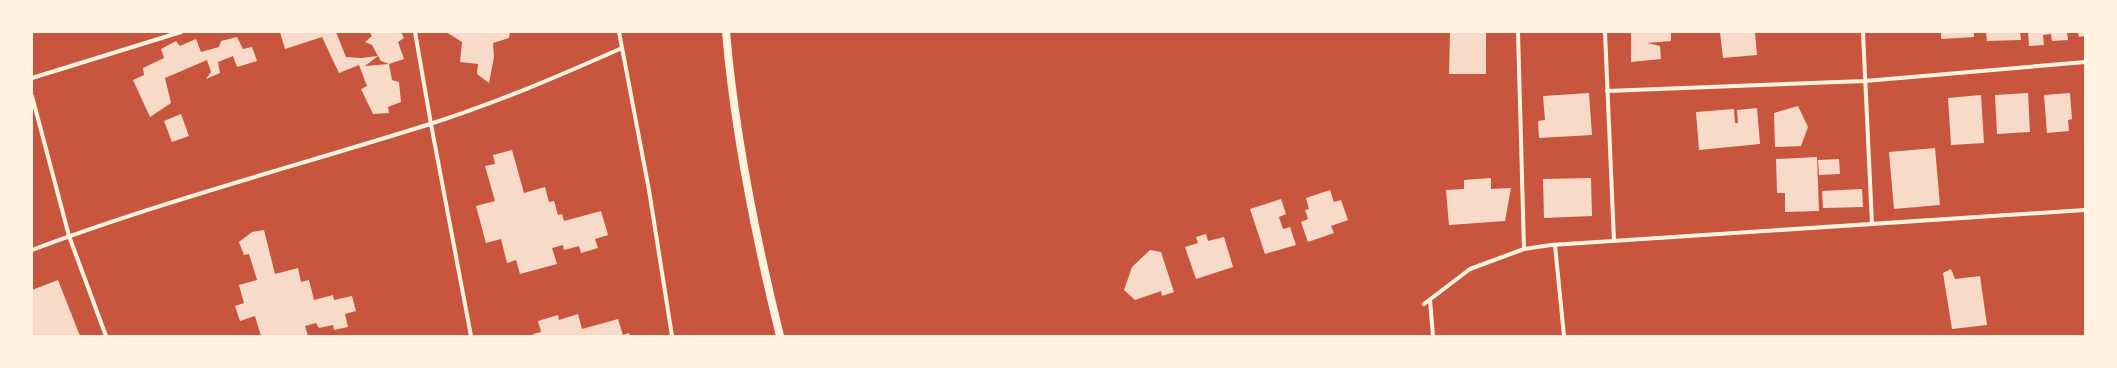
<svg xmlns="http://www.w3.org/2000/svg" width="2117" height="368" viewBox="0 0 2117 368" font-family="'Roboto Serif',serif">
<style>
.building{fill:#f7dbc8;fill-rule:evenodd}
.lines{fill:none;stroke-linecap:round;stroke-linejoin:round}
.minor{stroke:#fff3e0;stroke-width:4}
.secondary{stroke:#fff3e0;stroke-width:8}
</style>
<rect width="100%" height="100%" fill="#c8553d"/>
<path class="building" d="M 280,32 L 336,32 L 346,57 L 361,58 L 378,56 L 372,45 L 365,42 L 372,36 L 369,32 L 401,32 L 404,38 L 398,42 L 404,59 L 389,64 L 392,80 L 399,82 L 401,102 L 388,107 L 389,113 L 373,114 L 361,89 L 367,86 L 359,65 L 339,73 L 322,37 L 285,49 ZM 378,56 L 381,61 L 389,64 L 365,66 Z
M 446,32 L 510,32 L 509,38 L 493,43 L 494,57 L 489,83 L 477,74 L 478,64 L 460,62 L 462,42 Z
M 1631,32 L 1671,32 L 1671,41 L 1647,43 L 1660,46 L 1661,59 L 1631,62 Z
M 1720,32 L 1755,32 L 1757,55 L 1723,58 Z
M 1941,32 L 1974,32 L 1974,37 L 1941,39 Z
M 1986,32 L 2020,32 L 2021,40 L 1987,41 Z
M 2028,32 L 2067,32 L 2068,40 L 2052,41 L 2051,34 L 2043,35 L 2044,45 L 2029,46 Z
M 2078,32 L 2085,32 L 2085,36 L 2079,37 Z
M 1450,33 L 1486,33 L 1486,74 L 1449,74 Z
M 237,37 L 243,49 L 252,47 L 257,61 L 237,67 L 233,56 L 218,62 L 220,73 L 206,79 L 211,72 L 207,60 L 165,78 L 171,103 L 150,117 L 133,80 L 144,75 L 143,68 L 164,58 L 161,49 L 176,41 L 180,46 L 196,39 L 201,52 L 219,47 L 221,41 Z
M 1589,93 L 1592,135 L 1539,138 L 1538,121 L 1545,120 L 1543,96 Z
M 2028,93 L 2030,132 L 1997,134 L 1995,95 Z
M 2070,93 L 2072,119 L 2068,120 L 2069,131 L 2047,133 L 2044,95 Z
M 1981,95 L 1984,143 L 1951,145 L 1948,98 Z
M 1798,106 L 1808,127 L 1801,146 L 1775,147 L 1774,113 Z
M 1757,108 L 1760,144 L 1699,150 L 1696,112 L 1734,109 L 1735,123 L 1738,123 L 1737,110 Z
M 181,114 L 189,136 L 172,142 L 164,121 Z
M 1935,148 L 1940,205 L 1894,209 L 1889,152 Z
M 512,150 L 524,193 L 545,187 L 549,202 L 554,201 L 558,215 L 562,214 L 564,221 L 601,211 L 608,235 L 595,239 L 598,248 L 581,253 L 579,246 L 564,250 L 563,245 L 552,248 L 557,264 L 520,274 L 516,260 L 507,263 L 501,239 L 486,243 L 476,206 L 495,201 L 485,166 L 495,164 L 493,155 Z
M 1817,157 L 1819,211 L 1785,212 L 1785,193 L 1777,193 L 1776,159 Z
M 1839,159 L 1840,174 L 1819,175 L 1818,160 Z
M 1491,178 L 1491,189 L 1511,188 L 1505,221 L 1449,225 L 1446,190 L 1464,189 L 1464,180 Z
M 1591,178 L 1592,216 L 1544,218 L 1543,179 Z
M 1862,189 L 1863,207 L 1823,208 L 1822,191 Z
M 1330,190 L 1334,202 L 1341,200 L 1348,220 L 1331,226 L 1334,233 L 1308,242 L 1301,222 L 1308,219 L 1305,210 L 1309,209 L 1306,198 Z
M 1281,199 L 1286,214 L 1279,217 L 1283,229 L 1290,227 L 1296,245 L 1265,254 L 1250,209 Z
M 264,230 L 275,274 L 298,268 L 301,282 L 309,280 L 314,300 L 333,295 L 334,300 L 352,296 L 356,311 L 345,314 L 348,327 L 334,330 L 333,325 L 319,328 L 316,323 L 305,326 L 308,336 L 261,336 L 255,316 L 240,321 L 235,306 L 244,303 L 239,285 L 257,280 L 249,254 L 244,255 L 239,242 L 252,232 Z
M 1206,234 L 1208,241 L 1224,237 L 1233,267 L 1196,279 L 1185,247 L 1198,243 L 1196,237 Z
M 1150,250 L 1161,252 L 1174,292 L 1162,296 L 1161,291 L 1135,300 L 1124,290 L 1132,267 Z
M 1951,269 L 1955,279 L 1980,276 L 1987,325 L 1952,329 L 1943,273 Z
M 58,280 L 80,336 L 32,336 L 32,290 Z
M 578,314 L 582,329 L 618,319 L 623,335 L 629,333 L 630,336 L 534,336 L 533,334 L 541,332 L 538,321 L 558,315 L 559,320 Z"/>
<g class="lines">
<path class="minor" d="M 415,32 L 431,124 L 471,336
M 619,32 L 649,190 L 672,336
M 1518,32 L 1524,249
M 1605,32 L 1614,241
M 1863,32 L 1872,224
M 32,78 L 181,32
M 1607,91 L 1865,81 L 2085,62
M 32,96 L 69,236 L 106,336
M 1555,245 L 1564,336
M 32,250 C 162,201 297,166 430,124 C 496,103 559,76 622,48
M 1430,300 L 1433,336
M 1424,304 L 1470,269 L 1524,249 L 1551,245 L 2085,210"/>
<path class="secondary" d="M 726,32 C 735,136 755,235 780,336"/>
</g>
<rect width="2117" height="368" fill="none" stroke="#fff3e0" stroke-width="66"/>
</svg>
